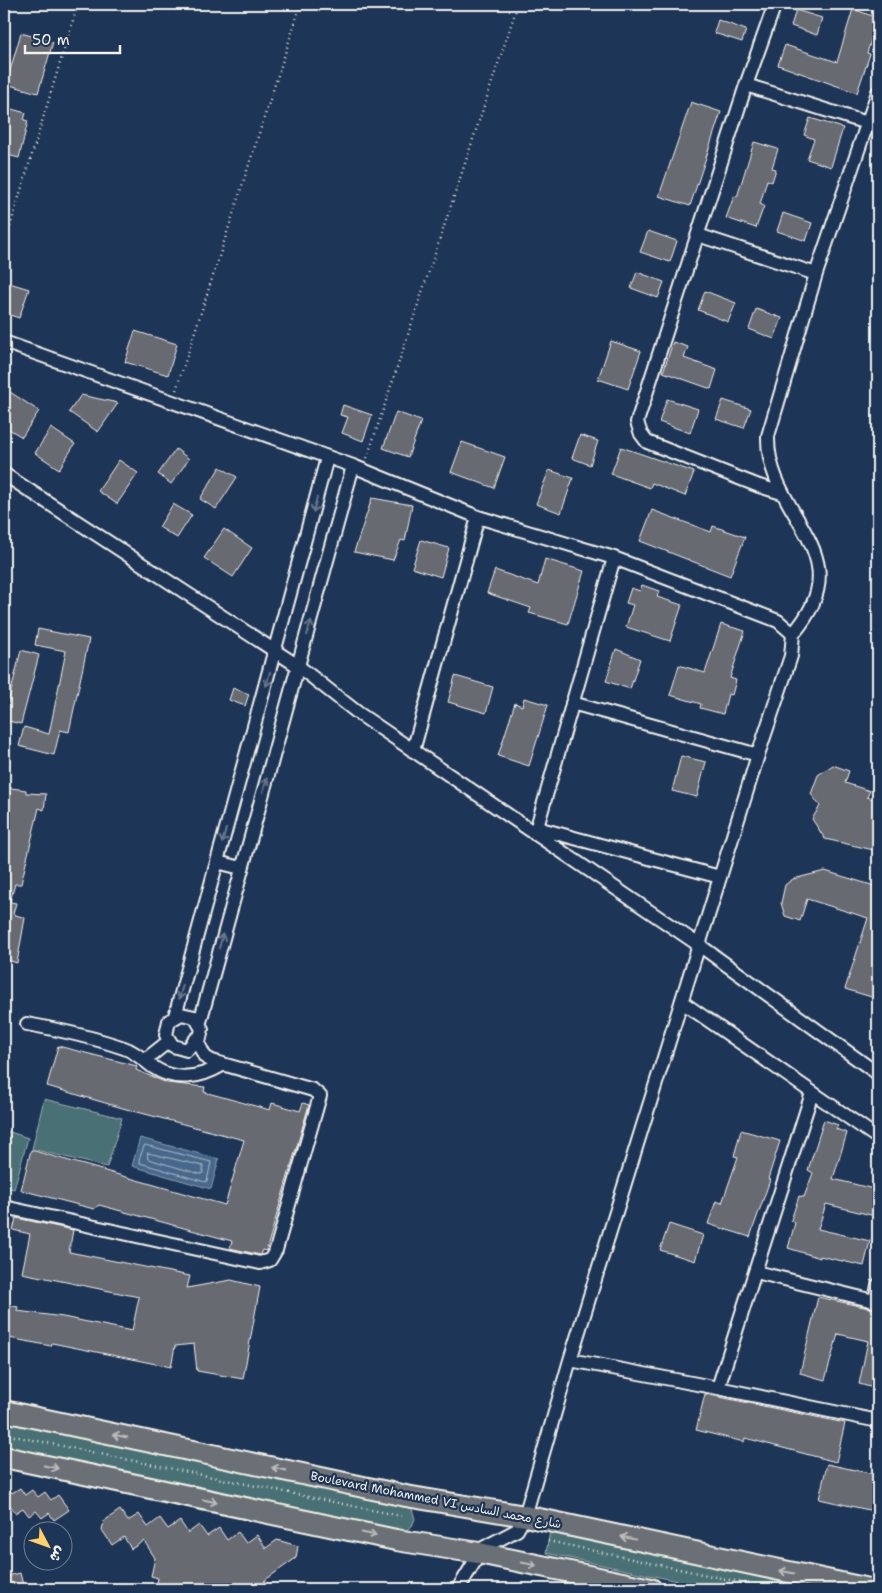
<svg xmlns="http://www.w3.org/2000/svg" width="882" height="1593" viewBox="0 0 882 1593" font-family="'Shantell Sans','Playpen Sans Arabic',sans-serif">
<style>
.green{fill:#486f74;stroke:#9eb0ae}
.water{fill:#46678c;stroke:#8c9eb1}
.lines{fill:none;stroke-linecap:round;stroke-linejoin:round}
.shore{stroke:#aebac3;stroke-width:1}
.building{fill:#686b72;stroke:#f4f1e8}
.street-casing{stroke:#f4f1e8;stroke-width:16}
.primary-casing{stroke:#f4f1e8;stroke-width:24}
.path{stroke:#f4f1e8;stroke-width:2.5;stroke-dasharray:1 4;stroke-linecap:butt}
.street{stroke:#1d3557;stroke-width:12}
.primary{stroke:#6a7074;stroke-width:20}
.oneway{stroke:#68778a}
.oneway2{stroke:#bdbdba}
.labels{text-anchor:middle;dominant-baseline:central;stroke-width:4.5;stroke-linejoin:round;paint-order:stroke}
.street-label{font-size:12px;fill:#f4f1e8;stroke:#1d3557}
</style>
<rect width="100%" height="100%" fill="#1d3557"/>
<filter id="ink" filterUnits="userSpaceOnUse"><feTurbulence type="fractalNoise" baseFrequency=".02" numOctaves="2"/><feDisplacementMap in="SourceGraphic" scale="10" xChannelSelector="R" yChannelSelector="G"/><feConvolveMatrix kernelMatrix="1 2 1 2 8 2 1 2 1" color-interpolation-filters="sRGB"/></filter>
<g filter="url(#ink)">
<path class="green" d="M 44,1099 L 122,1118 L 107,1167 L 32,1149 Z
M 4,1130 L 28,1138 L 14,1189 L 4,1187 Z
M 4,1419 L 411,1506 L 415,1519 L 412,1526 L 404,1532 L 4,1449 Z
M 550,1531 L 825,1589 L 715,1589 L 546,1553 Z"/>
<path class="water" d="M 140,1138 L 219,1159 L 211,1189 L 132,1166 Z"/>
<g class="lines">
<path class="shore" d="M 145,1145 L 211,1162 L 207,1181 L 205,1182 L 140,1163 L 139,1160 Z
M 148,1153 L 203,1166 L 203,1173 L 200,1174 L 148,1159 Z"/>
</g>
<path class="building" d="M 853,9 L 878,18 L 867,53 L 870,54 L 857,93 L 778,65 L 785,45 L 837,62 Z
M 796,10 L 822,18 L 817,35 L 791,26 Z
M 718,20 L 746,30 L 742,42 L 714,33 Z
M 21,33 L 53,42 L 38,93 L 6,84 Z
M 691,102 L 721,112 L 690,206 L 659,196 Z
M 4,107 L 26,113 L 24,120 L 28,121 L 19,158 L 4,154 Z
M 810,118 L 843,128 L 831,167 L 807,159 L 814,139 L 804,135 Z
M 754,142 L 778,149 L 772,168 L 776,169 L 772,182 L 767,180 L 760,204 L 764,206 L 756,228 L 726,218 L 734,196 L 737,197 Z
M 783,213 L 812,223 L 806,241 L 777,231 Z
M 648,231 L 677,241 L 670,262 L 640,252 Z
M 637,272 L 664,282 L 658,298 L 631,288 Z
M 6,282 L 29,289 L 19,318 L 4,313 Z
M 705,291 L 736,303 L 728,322 L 698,310 Z
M 756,309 L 782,318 L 774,339 L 749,329 Z
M 135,331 L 177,344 L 168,375 L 125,362 Z
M 611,341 L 641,351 L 628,389 L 598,379 Z
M 673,342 L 688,347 L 684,358 L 717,370 L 711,389 L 663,372 Z
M 4,388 L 39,411 L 22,437 L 4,426 Z
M 81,395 L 118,403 L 98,432 L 69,412 Z
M 667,399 L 698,409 L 690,433 L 659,422 Z
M 723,400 L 751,409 L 744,428 L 716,419 Z
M 343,405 L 372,415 L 363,441 L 342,433 L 348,417 L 340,415 Z
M 396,412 L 421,421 L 408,457 L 383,448 Z
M 51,428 L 75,444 L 59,469 L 35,453 Z
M 580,435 L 598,441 L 590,465 L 572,458 Z
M 462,442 L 505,457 L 494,488 L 451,472 Z
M 621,447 L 694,472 L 685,496 L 652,483 L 650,488 L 611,474 Z
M 176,449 L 189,459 L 171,484 L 158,474 Z
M 119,460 L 138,473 L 117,504 L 98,491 Z
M 220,467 L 237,477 L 216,509 L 200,499 Z
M 549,470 L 573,478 L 561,513 L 536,504 Z
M 372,498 L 412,505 L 405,541 L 401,540 L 393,560 L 354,552 Z
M 173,504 L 192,515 L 177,538 L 159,527 Z
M 652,510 L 711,532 L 713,526 L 745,537 L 730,576 L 640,541 Z
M 224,529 L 252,548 L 233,577 L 204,558 Z
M 421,540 L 449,548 L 441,577 L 412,568 Z
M 545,559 L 584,571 L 568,624 L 529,613 L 531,608 L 487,593 L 495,570 L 538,585 Z
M 642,585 L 659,591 L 657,597 L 682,605 L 670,641 L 626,627 L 633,605 L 626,603 L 631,588 L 640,591 Z
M 721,624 L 745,631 L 730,678 L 736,680 L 732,695 L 728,694 L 723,714 L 700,708 L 701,704 L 670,695 L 679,665 L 705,673 Z
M 38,629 L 89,639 L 69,732 L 60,730 L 54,755 L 19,746 L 24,727 L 49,734 L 66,651 L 35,645 Z
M 616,649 L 640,659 L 630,689 L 606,681 Z
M 21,650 L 39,655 L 21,724 L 4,720 Z
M 455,676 L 493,687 L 486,713 L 448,702 Z
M 233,688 L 249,694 L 245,706 L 229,700 Z
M 524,698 L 548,705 L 529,766 L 498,756 L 515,703 L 522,706 Z
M 681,756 L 706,762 L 697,797 L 672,791 Z
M 833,765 L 849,771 L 845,783 L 870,791 L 867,797 L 878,801 L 878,851 L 825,839 L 812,819 L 820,806 L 811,794 L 818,775 Z
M 4,787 L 26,790 L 26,793 L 46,794 L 44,810 L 39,808 L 21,884 L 15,884 L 10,902 L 16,903 L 13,914 L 25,918 L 17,963 L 4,959 Z
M 825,871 L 878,887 L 878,999 L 845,989 L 868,918 L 807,899 L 800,921 L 785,916 L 781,903 L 785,885 L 793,879 Z
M 58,1046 L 137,1066 L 136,1070 L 167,1083 L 205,1087 L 204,1092 L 270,1110 L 272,1103 L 300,1111 L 303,1103 L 309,1105 L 266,1251 L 262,1250 L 260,1255 L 230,1248 L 232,1241 L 99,1205 L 94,1209 L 21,1190 L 31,1150 L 225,1205 L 244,1140 L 126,1109 L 47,1086 Z
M 824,1120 L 838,1125 L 836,1129 L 847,1133 L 833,1179 L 878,1190 L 878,1205 L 875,1216 L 826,1204 L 818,1229 L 870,1241 L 864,1266 L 820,1256 L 820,1258 L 788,1248 L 795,1223 L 791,1220 L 799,1196 L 804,1197 L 813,1173 L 808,1170 Z
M 741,1130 L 780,1141 L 768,1179 L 770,1180 L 750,1237 L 708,1224 L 716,1201 L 722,1203 L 738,1157 L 734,1156 Z
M 16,1218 L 73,1230 L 69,1252 L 190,1276 L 187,1288 L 231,1280 L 260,1287 L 243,1379 L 197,1371 L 194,1344 L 175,1346 L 171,1367 L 52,1343 L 51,1346 L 4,1337 L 4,1304 L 18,1307 L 17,1311 L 63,1317 L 132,1331 L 139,1297 L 22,1273 L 30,1234 L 13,1230 Z
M 669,1224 L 703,1235 L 695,1261 L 660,1250 Z
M 818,1297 L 878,1310 L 878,1389 L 859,1384 L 868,1341 L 838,1334 L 825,1380 L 800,1373 Z
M 705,1394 L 845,1423 L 836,1462 L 745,1438 L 744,1442 L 696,1430 Z
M 827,1464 L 878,1475 L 878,1512 L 819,1499 Z
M 4,1482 L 12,1493 L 20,1488 L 25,1495 L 32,1490 L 38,1497 L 45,1492 L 51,1500 L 58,1495 L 69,1510 L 54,1520 L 49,1513 L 42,1518 L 36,1511 L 29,1516 L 23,1508 L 15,1513 L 10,1505 L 4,1510 Z
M 120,1510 L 128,1521 L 139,1514 L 148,1527 L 160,1518 L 168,1529 L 180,1521 L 188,1533 L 199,1525 L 207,1536 L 219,1528 L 227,1540 L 238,1532 L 246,1543 L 257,1535 L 266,1548 L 277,1540 L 298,1546 L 296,1558 L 265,1580 L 263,1589 L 183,1589 L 157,1583 L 158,1578 L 151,1576 L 155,1558 L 144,1541 L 131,1549 L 124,1537 L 112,1545 L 102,1530 L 104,1521 Z
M 20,1573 L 24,1589 L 4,1589 L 4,1577 Z"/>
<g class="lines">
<defs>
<path id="street" d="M 775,4 L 746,85 L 637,422 L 641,434 L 647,442 L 759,486 L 782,493
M 746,85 L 867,123
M 698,235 L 816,274
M 4,342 L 353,466 L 478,517 L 614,558 L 778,621 L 793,634 L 791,656 L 758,755 L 570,1360 L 525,1516 L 517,1530 L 483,1548 L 458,1589
M 4,474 L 298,666 L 358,713 L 699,945 L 878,1074
M 793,634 C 864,552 766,517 768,436 L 816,274 L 878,92
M 572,703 L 758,755
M 413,751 L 478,517
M 537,828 L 720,877
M 535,834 L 614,558
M 217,862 L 241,868
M 682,1002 L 878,1138
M 181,1014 L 195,1017 L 202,1029 L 199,1042 L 196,1039 L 187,1050 L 173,1046 L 166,1035 L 169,1021 Z
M 175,1016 L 327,458
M 200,1022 L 353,466
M 27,1024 C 60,1030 92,1037 124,1048 C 136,1052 143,1060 153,1067 C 175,1082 200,1078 222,1065
M 145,1060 L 169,1041
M 4,1207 L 260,1263 L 270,1260 L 276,1250 L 320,1096 L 313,1090 L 212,1061 L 205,1057 L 196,1039
M 756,1272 L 878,1302
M 875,1301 L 878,1285
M 570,1360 L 718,1388 L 878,1421
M 718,1388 L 812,1093"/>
<path id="primary" d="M 4,1411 L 406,1496 L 525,1516 L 869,1589
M 4,1457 L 396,1540 L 479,1553 L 651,1589"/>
</defs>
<use href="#street" class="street-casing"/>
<use href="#primary" class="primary-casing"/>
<path class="path" d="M 4,246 L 78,4
M 176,390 L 301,4
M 367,458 L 518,4
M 4,632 L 7,619
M 4,1434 L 401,1516
M 548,1541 L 772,1589"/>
<use href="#street" class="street"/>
<use href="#primary" class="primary"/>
</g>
<defs><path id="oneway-shaft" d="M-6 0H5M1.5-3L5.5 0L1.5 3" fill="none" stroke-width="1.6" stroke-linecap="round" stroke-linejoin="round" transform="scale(1.25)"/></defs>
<g class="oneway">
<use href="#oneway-shaft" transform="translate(315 505) rotate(105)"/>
<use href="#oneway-shaft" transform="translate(309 628) rotate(-75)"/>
<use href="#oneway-shaft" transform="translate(268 679) rotate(106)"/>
<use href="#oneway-shaft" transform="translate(265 785) rotate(-74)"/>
<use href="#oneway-shaft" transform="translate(224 836) rotate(106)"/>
<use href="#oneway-shaft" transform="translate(221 941) rotate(-75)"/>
<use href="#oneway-shaft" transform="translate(181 992) rotate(105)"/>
</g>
<g class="oneway2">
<use href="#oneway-shaft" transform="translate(120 1436) rotate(-168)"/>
<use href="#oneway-shaft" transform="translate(51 1467) rotate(12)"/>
<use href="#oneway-shaft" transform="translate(279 1469) rotate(-168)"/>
<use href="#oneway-shaft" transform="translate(210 1501) rotate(12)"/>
<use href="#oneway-shaft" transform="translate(369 1534) rotate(12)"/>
<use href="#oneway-shaft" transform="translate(628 1538) rotate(-168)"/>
<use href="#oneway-shaft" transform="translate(529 1564) rotate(12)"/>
<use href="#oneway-shaft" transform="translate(787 1572) rotate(-168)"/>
</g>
</g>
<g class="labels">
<g class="street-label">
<text transform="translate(436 1500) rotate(11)">Boulevard Mohammed VI شارع محمد السادس</text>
</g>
</g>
<rect width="882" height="1593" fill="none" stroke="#1d3557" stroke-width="20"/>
<rect x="10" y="10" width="862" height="1573" fill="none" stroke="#f4f1e8" stroke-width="2" filter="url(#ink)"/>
<g transform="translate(48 1546) rotate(131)"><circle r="24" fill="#1d3557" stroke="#738091"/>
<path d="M0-4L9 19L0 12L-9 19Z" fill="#ffd166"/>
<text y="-8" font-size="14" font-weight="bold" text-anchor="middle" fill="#f4f1e8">ش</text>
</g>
<path d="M25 45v8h95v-8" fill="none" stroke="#f4f1e8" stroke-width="2.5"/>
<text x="32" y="45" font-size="15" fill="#f4f1e8" stroke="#1d3557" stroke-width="4" paint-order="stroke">50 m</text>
</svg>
